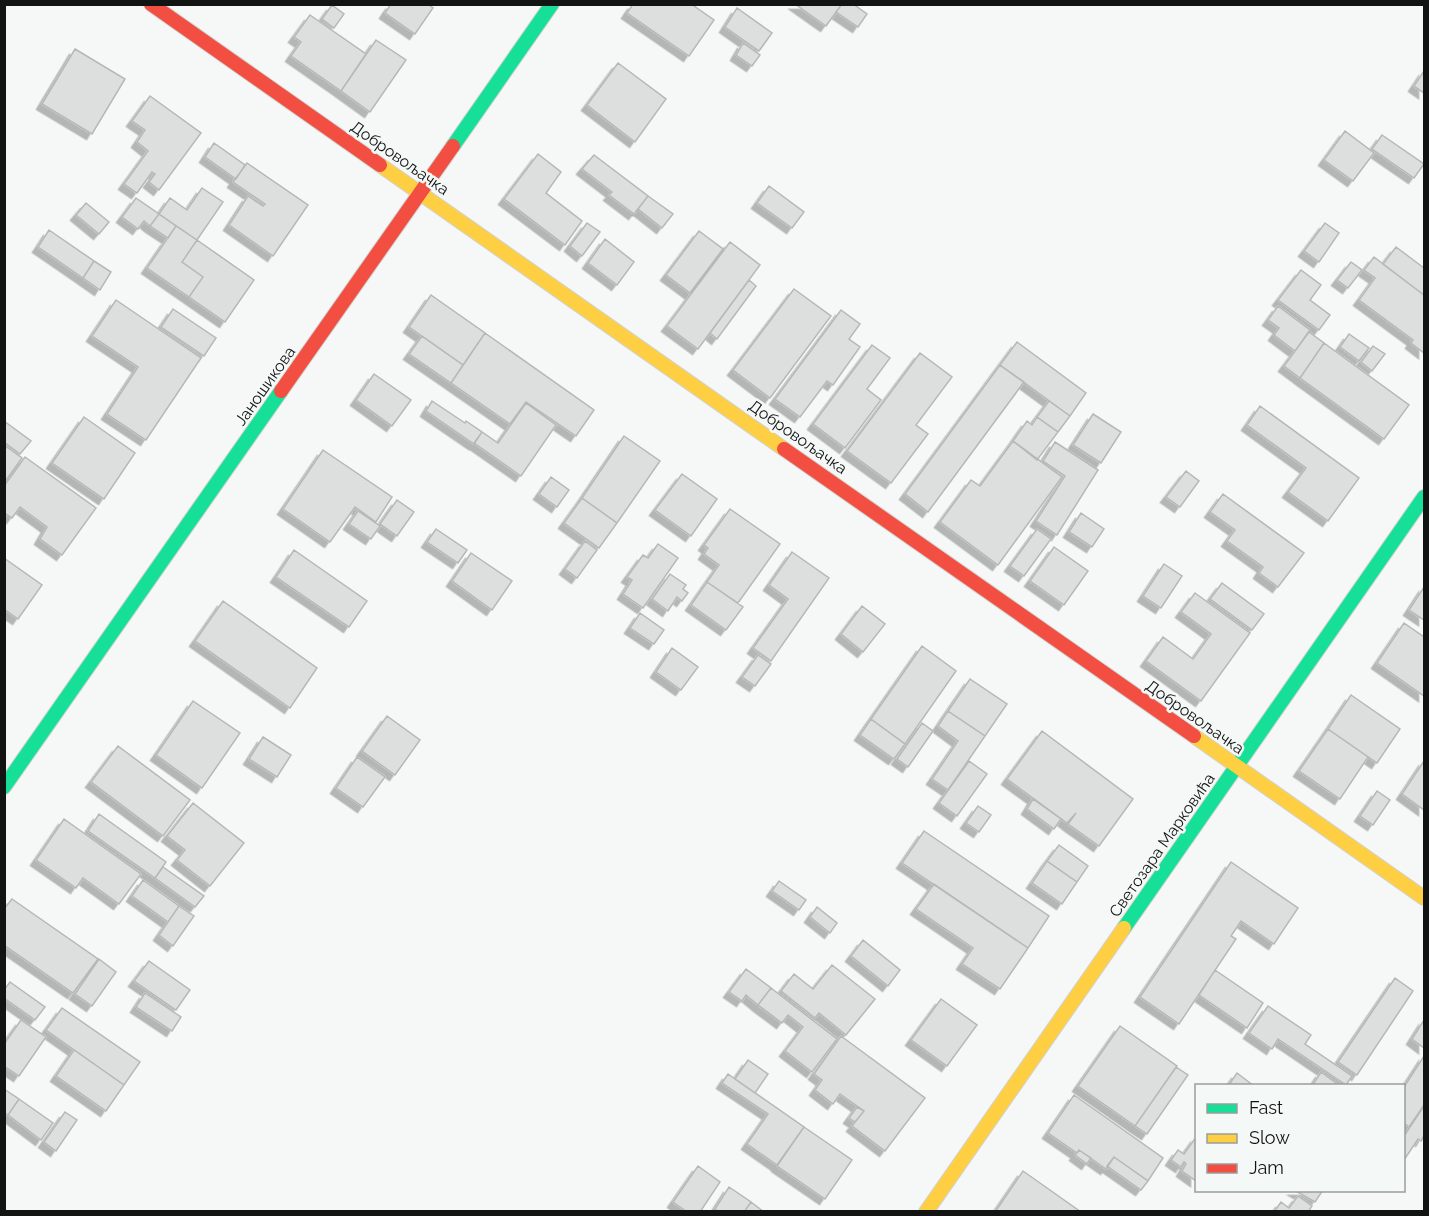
<svg xmlns="http://www.w3.org/2000/svg" width="1429" height="1216" viewBox="0 0 1429 1216" font-family="Raleway,sans-serif">
<style>
.building{fill:#dddfde;stroke:#b5b8b7;stroke-width:1.5;filter:url(#shadow)}
.lines{fill:none;stroke-linecap:round;stroke-linejoin:round}
.fast-casing{stroke:#d0d2d0;stroke-width:16}
.slow-casing{stroke:#d0d2d0;stroke-width:16}
.jam-casing{stroke:#d0d2d0;stroke-width:16}
.fast{stroke:#16e098;stroke-width:14}
.slow{stroke:#ffcf43;stroke-width:14}
.jam{stroke:#f24e42;stroke-width:14}
.labels{text-anchor:middle;dominant-baseline:central;stroke-width:5;stroke-linejoin:round;paint-order:stroke}
.street-label{font-size:16px;fill:#121313;stroke:#f4f9f7}
</style>
<defs>
<filter id="shadow"><feDropShadow dx="-5.5" dy="5.5" stdDeviation="0" flood-color="#0004"/></filter>
</defs>
<rect width="100%" height="100%" fill="#f5f8f7"/>
<path class="building" d="M 391,4 L 428,4 L 433,8 L 415,34 L 385,13 Z
M 633,4 L 691,4 L 714,20 L 689,56 L 627,13 Z
M 795,4 L 842,4 L 826,26 Z
M 842,4 L 853,4 L 867,14 L 858,27 L 836,12 Z
M 332,5 L 344,14 L 334,28 L 322,19 Z
M 737,8 L 772,33 L 759,51 L 725,27 Z
M 310,15 L 366,54 L 341,91 L 291,56 L 301,42 L 294,37 Z
M 376,40 L 406,60 L 370,112 L 341,91 Z
M 743,43 L 760,55 L 752,66 L 736,55 Z
M 75,49 L 125,79 L 92,134 L 42,104 Z
M 618,63 L 666,99 L 635,142 L 587,105 Z
M 1424,71 L 1424,93 L 1414,86 Z
M 150,96 L 201,133 L 159,190 L 149,182 L 155,174 L 152,172 L 137,193 L 124,184 L 148,151 L 137,142 L 145,130 L 132,121 Z
M 1345,131 L 1374,153 L 1353,181 L 1324,160 Z
M 1382,135 L 1424,164 L 1414,178 L 1372,149 Z
M 214,143 L 245,165 L 236,179 L 205,157 Z
M 538,154 L 561,172 L 546,193 L 582,221 L 565,245 L 504,199 Z
M 594,155 L 648,196 L 634,214 L 609,195 L 612,192 L 582,169 Z
M 247,163 L 308,205 L 273,256 L 229,225 L 248,196 L 263,206 L 265,204 L 233,182 Z
M 769,186 L 804,212 L 792,228 L 757,203 Z
M 202,188 L 223,202 L 197,240 L 159,214 L 170,198 L 187,210 Z
M 648,196 L 673,214 L 662,228 L 638,209 Z
M 136,198 L 159,214 L 150,226 L 144,221 L 138,229 L 122,217 Z
M 86,203 L 109,222 L 99,234 L 76,215 Z
M 159,214 L 176,226 L 168,238 L 150,226 Z
M 587,223 L 600,232 L 582,256 L 570,246 Z
M 1325,223 L 1339,233 L 1319,262 L 1304,251 Z
M 176,226 L 197,240 L 182,262 L 203,277 L 189,297 L 147,268 Z
M 49,230 L 94,261 L 83,278 L 38,247 Z
M 699,231 L 723,249 L 690,293 L 666,275 Z
M 605,239 L 634,262 L 617,285 L 588,263 Z
M 197,240 L 254,280 L 225,322 L 189,297 L 203,277 L 182,262 Z
M 730,242 L 760,265 L 698,349 L 667,326 Z
M 1396,247 L 1424,268 L 1424,295 L 1383,264 Z
M 1374,257 L 1424,295 L 1424,353 L 1411,343 L 1413,340 L 1359,300 L 1375,278 L 1364,270 Z
M 94,261 L 111,272 L 100,290 L 83,278 Z
M 1351,262 L 1362,270 L 1348,288 L 1337,280 Z
M 1301,270 L 1321,285 L 1310,300 L 1330,315 L 1319,330 L 1278,300 Z
M 749,280 L 756,286 L 717,339 L 710,333 Z
M 794,289 L 831,316 L 770,398 L 733,370 Z
M 431,295 L 485,333 L 463,365 L 409,327 Z
M 116,300 L 201,358 L 146,440 L 107,414 L 138,367 L 92,336 Z
M 1278,306 L 1310,330 L 1295,351 L 1274,335 L 1279,328 L 1268,320 Z
M 173,309 L 216,338 L 204,356 L 161,327 Z
M 841,310 L 860,324 L 849,339 L 860,347 L 833,385 L 827,381 L 800,417 L 775,399 Z
M 1309,332 L 1324,343 L 1300,378 L 1284,366 Z
M 485,333 L 594,410 L 576,436 L 526,402 L 510,424 L 451,383 Z
M 1349,334 L 1369,348 L 1359,361 L 1340,347 Z
M 422,336 L 463,365 L 451,383 L 409,354 Z
M 1017,342 L 1086,393 L 1070,416 L 1000,365 Z
M 1324,343 L 1409,405 L 1384,439 L 1300,378 Z
M 872,345 L 890,358 L 867,389 L 881,400 L 845,448 L 813,424 Z
M 1373,346 L 1385,354 L 1372,371 L 1361,362 Z
M 920,353 L 952,377 L 916,425 L 928,434 L 891,483 L 847,451 Z
M 1000,365 L 1024,382 L 928,512 L 905,494 Z
M 374,374 L 411,400 L 392,426 L 356,400 Z
M 432,401 L 465,423 L 466,421 L 482,432 L 474,444 L 426,411 Z
M 1049,401 L 1070,416 L 1058,432 L 1037,417 Z
M 526,403 L 556,425 L 521,476 L 474,443 L 482,432 L 498,443 Z
M 1260,406 L 1359,478 L 1328,521 L 1288,492 L 1306,468 L 1247,425 Z
M 1093,414 L 1121,432 L 1101,463 L 1073,445 Z
M 84,417 L 135,453 L 104,499 L 52,463 Z
M 1037,417 L 1058,432 L 1037,460 L 1013,441 L 1027,421 L 1032,425 Z
M 4,421 L 31,441 L 20,454 L 4,442 Z
M 624,436 L 660,461 L 617,523 L 582,498 Z
M 1013,441 L 1062,477 L 998,565 L 940,522 L 971,480 L 980,486 Z
M 1055,442 L 1098,470 L 1057,535 L 1036,521 L 1065,476 L 1043,461 Z
M 7,447 L 22,458 L 4,483 L 4,450 Z
M 323,450 L 392,497 L 376,522 L 355,507 L 330,542 L 283,509 Z
M 25,457 L 96,508 L 62,555 L 40,539 L 47,527 L 20,507 L 12,518 L 4,513 L 4,486 Z
M 1186,471 L 1199,481 L 1180,507 L 1166,497 Z
M 682,474 L 717,499 L 691,536 L 655,510 Z
M 551,477 L 569,490 L 557,507 L 539,494 Z
M 1223,494 L 1304,553 L 1278,587 L 1259,573 L 1263,567 L 1227,541 L 1235,530 L 1210,512 Z
M 582,498 L 617,523 L 599,548 L 564,523 Z
M 397,500 L 414,512 L 397,536 L 380,524 Z
M 730,509 L 780,544 L 738,603 L 707,582 L 719,565 L 704,554 L 708,548 L 704,545 Z
M 358,511 L 380,526 L 371,539 L 349,524 Z
M 1081,513 L 1104,529 L 1092,547 L 1069,532 Z
M 436,529 L 467,550 L 458,563 L 427,542 Z
M 1037,529 L 1051,539 L 1024,576 L 1010,566 Z
M 585,541 L 597,550 L 577,578 L 565,569 Z
M 658,544 L 678,558 L 643,608 L 623,594 L 632,580 L 627,577 L 643,555 L 648,558 Z
M 1054,547 L 1088,571 L 1064,605 L 1030,581 Z
M 294,550 L 367,601 L 349,627 L 276,577 Z
M 792,552 L 829,578 L 771,661 L 753,648 L 788,599 L 769,585 Z
M 471,553 L 512,581 L 492,610 L 452,581 Z
M 4,558 L 42,585 L 18,619 L 4,609 Z
M 1164,564 L 1182,576 L 1161,608 L 1143,596 Z
M 670,574 L 686,585 L 683,589 L 688,593 L 682,601 L 677,597 L 668,611 L 652,599 Z
M 707,582 L 743,607 L 726,630 L 691,605 Z
M 1222,583 L 1264,614 L 1252,630 L 1210,599 Z
M 1424,587 L 1424,620 L 1409,610 Z
M 1195,593 L 1250,633 L 1201,701 L 1146,661 L 1163,637 L 1193,659 L 1211,634 L 1181,612 Z
M 223,601 L 317,668 L 290,708 L 195,641 Z
M 862,606 L 885,624 L 863,652 L 841,634 Z
M 640,613 L 664,630 L 654,644 L 630,628 Z
M 1404,623 L 1424,637 L 1424,696 L 1377,663 Z
M 922,646 L 956,671 L 905,744 L 871,719 Z
M 672,648 L 698,667 L 681,690 L 656,672 Z
M 758,655 L 771,664 L 755,686 L 742,677 Z
M 970,679 L 1007,704 L 985,736 L 948,711 Z
M 1351,695 L 1400,729 L 1377,763 L 1328,729 Z
M 193,701 L 240,733 L 202,788 L 156,755 Z
M 948,711 L 985,736 L 948,790 L 932,779 L 958,741 L 938,726 Z
M 387,716 L 420,740 L 395,775 L 362,751 Z
M 871,719 L 905,744 L 894,759 L 860,735 Z
M 922,723 L 933,731 L 908,767 L 897,759 Z
M 1328,729 L 1368,757 L 1340,799 L 1299,771 Z
M 1042,731 L 1133,799 L 1099,846 L 1068,824 L 1076,813 L 1067,823 L 1007,779 Z
M 263,737 L 291,755 L 277,777 L 249,759 Z
M 118,746 L 190,800 L 163,836 L 91,782 Z
M 357,757 L 385,777 L 363,807 L 336,788 Z
M 969,761 L 987,774 L 957,816 L 939,803 Z
M 1424,761 L 1424,810 L 1402,794 Z
M 1377,791 L 1390,800 L 1373,825 L 1360,816 Z
M 1033,799 L 1061,819 L 1054,829 L 1027,809 Z
M 193,803 L 244,843 L 210,886 L 177,860 L 185,850 L 167,836 Z
M 978,806 L 991,815 L 979,832 L 966,823 Z
M 99,814 L 166,862 L 155,878 L 88,831 Z
M 64,819 L 141,874 L 119,904 L 83,878 L 76,888 L 36,860 Z
M 924,831 L 1049,916 L 1028,948 L 902,863 Z
M 1059,845 L 1088,866 L 1077,882 L 1047,861 Z
M 1047,861 L 1077,882 L 1062,904 L 1032,883 Z
M 1231,862 L 1298,908 L 1274,944 L 1241,921 L 1231,936 L 1236,939 L 1179,1024 L 1140,997 Z
M 163,867 L 204,896 L 195,907 L 155,878 Z
M 143,880 L 179,906 L 168,922 L 132,896 Z
M 779,881 L 806,900 L 799,910 L 772,891 Z
M 934,884 L 1028,948 L 1000,989 L 962,964 L 973,948 L 916,909 Z
M 12,899 L 98,959 L 73,993 L 4,945 L 4,909 Z
M 179,906 L 194,916 L 173,946 L 159,935 Z
M 817,907 L 837,923 L 830,933 L 810,917 Z
M 863,940 L 900,970 L 888,986 L 851,956 Z
M 99,959 L 116,972 L 92,1006 L 75,994 Z
M 149,961 L 190,990 L 176,1010 L 134,981 Z
M 832,965 L 875,999 L 846,1035 L 819,1013 L 815,1018 L 781,991 L 794,974 L 813,989 Z
M 746,969 L 771,988 L 758,1005 L 746,995 L 742,1001 L 729,992 Z
M 1215,970 L 1263,1003 L 1247,1028 L 1199,995 Z
M 1395,978 L 1413,991 L 1357,1075 L 1338,1062 Z
M 10,982 L 45,1007 L 35,1020 L 4,998 L 4,990 Z
M 771,988 L 837,1039 L 812,1072 L 785,1051 L 803,1027 L 788,1015 L 782,1023 L 758,1005 Z
M 145,993 L 181,1017 L 172,1031 L 136,1007 Z
M 941,999 L 977,1025 L 947,1066 L 911,1040 Z
M 1268,1006 L 1311,1035 L 1305,1044 L 1352,1076 L 1346,1085 L 1278,1039 L 1272,1049 L 1249,1033 Z
M 62,1008 L 140,1062 L 124,1085 L 46,1030 Z
M 21,1020 L 46,1037 L 19,1076 L 4,1066 L 4,1044 Z
M 1424,1020 L 1424,1048 L 1412,1039 Z
M 1120,1026 L 1177,1066 L 1135,1126 L 1078,1086 Z
M 841,1036 L 925,1098 L 885,1151 L 852,1126 L 864,1111 L 840,1094 L 833,1104 L 815,1090 L 822,1080 L 814,1074 Z
M 74,1050 L 124,1085 L 106,1111 L 56,1076 Z
M 1424,1056 L 1424,1105 L 1409,1127 L 1404,1123 L 1404,1087 Z
M 748,1060 L 768,1074 L 755,1093 L 735,1079 Z
M 1176,1067 L 1188,1075 L 1147,1134 L 1135,1126 Z
M 1321,1072 L 1340,1086 L 1312,1086 Z
M 1237,1073 L 1254,1086 L 1228,1086 Z
M 728,1074 L 804,1127 L 777,1165 L 747,1144 L 768,1114 L 722,1083 Z
M 4,1089 L 19,1099 L 8,1115 L 4,1113 Z
M 1074,1095 L 1163,1158 L 1148,1181 L 1114,1157 L 1106,1169 L 1079,1150 L 1077,1153 L 1048,1133 Z
M 19,1099 L 53,1123 L 41,1140 L 8,1115 Z
M 1424,1106 L 1424,1136 L 1421,1141 L 1418,1139 L 1404,1160 L 1404,1136 Z
M 857,1107 L 864,1111 L 855,1122 L 849,1118 Z
M 65,1112 L 77,1120 L 56,1151 L 44,1142 Z
M 804,1127 L 852,1160 L 825,1199 L 777,1166 Z
M 1196,1137 L 1196,1181 L 1182,1171 L 1186,1164 L 1184,1162 L 1181,1167 L 1171,1160 L 1178,1150 L 1184,1154 Z
M 1079,1150 L 1091,1158 L 1087,1164 L 1075,1155 Z
M 1114,1157 L 1148,1181 L 1141,1190 L 1107,1166 Z
M 698,1166 L 720,1182 L 700,1212 L 687,1212 L 673,1202 Z
M 1023,1171 L 1081,1212 L 995,1212 Z
M 729,1187 L 751,1202 L 744,1212 L 719,1212 L 715,1209 Z
M 1294,1190 L 1323,1190 L 1315,1202 Z
M 1298,1196 L 1312,1206 L 1308,1212 L 1274,1212 L 1281,1202 L 1289,1208 Z
M 751,1202 L 764,1212 L 744,1212 Z"/>
<g class="lines">
<defs>
<path id="fast" d="M 453,146 L 552,4
M 4,787 L 281,391
M 1124,928 L 1424,497"/>
<path id="slow" d="M 380,165 L 784,449
M 1194,736 L 1424,898
M 926,1212 L 1124,928"/>
<path id="jam" d="M 151,4 L 380,165
M 281,391 L 453,146
M 784,449 L 1194,736"/>
</defs>
<use href="#fast" class="fast-casing"/>
<use href="#slow" class="slow-casing"/>
<use href="#jam" class="jam-casing"/>
<use href="#fast" class="fast"/>
<use href="#slow" class="slow"/>
<use href="#jam" class="jam"/>
</g>
<g class="labels">
<g class="street-label">
<text transform="translate(400 158) rotate(35)">Добровољачка</text>
<text transform="translate(265 386) rotate(-55)">Јаношикова</text>
<text transform="translate(798 437) rotate(35)">Добровољачка</text>
<text transform="translate(1195 717) rotate(35)">Добровољачка</text>
<text transform="translate(1162 845) rotate(-55)">Светозара Марковића</text>
</g>
</g>
<rect width="1429" height="1216" fill="none" stroke="#121313" stroke-width="12"/>
<rect x="1195" y="1084" width="210" height="108" fill="#f4f9f7" stroke="#9a9d9c" stroke-width="1.5"/>
<rect x="1207" y="1104" width="30" height="9" fill="#16e098" stroke="#9a9d9c" stroke-width="1.5"/>
<text x="1249" y="1114" font-size="18" fill="#121313">Fast</text>
<rect x="1207" y="1134" width="30" height="9" fill="#ffcf43" stroke="#9a9d9c" stroke-width="1.5"/>
<text x="1249" y="1144" font-size="18" fill="#121313">Slow</text>
<rect x="1207" y="1164" width="30" height="9" fill="#f24e42" stroke="#9a9d9c" stroke-width="1.5"/>
<text x="1249" y="1174" font-size="18" fill="#121313">Jam</text>
</svg>
